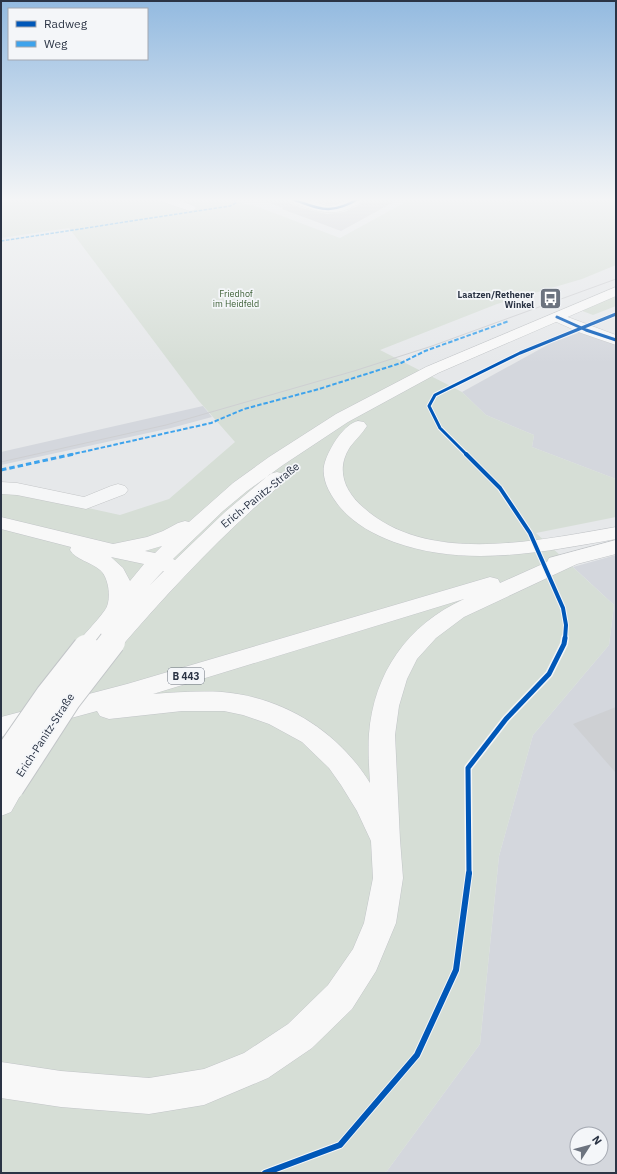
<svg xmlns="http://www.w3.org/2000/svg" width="617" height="1174" viewBox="0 0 617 1174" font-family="'IBM Plex Sans',sans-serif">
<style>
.built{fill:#d4d7dd;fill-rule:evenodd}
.green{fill:#d6ded6}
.building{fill:#ced0d3}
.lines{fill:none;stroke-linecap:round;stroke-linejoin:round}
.minor-casing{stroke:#c4c6c8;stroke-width:1}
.major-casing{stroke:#c2c5c8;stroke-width:1}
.minor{fill:#f5f6f7;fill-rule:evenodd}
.major{fill:#f8f8f8;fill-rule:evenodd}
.tram{stroke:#cecfd2;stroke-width:1}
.major-bridge-casing{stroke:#c2c5c8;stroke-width:28;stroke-linecap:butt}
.major-bridge{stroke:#f8f8f8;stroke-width:26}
.quiet-far2{stroke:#3ea3ec;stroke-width:1.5;stroke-dasharray:3.5 1.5;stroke-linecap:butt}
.quiet-far1{stroke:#3ea3ec;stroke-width:2;stroke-dasharray:4.5 2;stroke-linecap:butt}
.quiet{stroke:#3ea3ec;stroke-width:3;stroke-dasharray:5.5 3;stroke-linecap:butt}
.cycleway-far4-casing{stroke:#f4f6f9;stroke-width:4}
.cycleway-far3-casing{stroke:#f4f6f9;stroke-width:5}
.cycleway-far2-casing{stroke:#f4f6f9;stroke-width:6}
.cycleway-far1-casing{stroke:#f4f6f9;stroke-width:8}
.cycleway-casing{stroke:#f4f6f9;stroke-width:8}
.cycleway-far4{stroke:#0057b8;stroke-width:2.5}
.cycleway-far3{stroke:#0057b8;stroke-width:3}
.cycleway-far2{stroke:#0057b8;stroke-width:4}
.cycleway-far1{stroke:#0057b8;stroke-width:5}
.cycleway{stroke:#0057b8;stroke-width:6}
.labels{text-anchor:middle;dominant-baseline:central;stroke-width:3.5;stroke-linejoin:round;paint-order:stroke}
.far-park-label{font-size:9px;fill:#3f6138;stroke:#f4f6f9}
.far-poi-label{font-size:9px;font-weight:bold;fill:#2b3445;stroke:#f4f6f9;text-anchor:end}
.shield{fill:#f4f6f9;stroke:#676e7b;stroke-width:1}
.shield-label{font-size:10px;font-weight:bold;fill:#2b3445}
.street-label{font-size:11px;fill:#2b3445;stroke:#f4f6f9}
</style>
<rect width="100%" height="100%" fill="#e6e8ea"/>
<path class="built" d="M 586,330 L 616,340 L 616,479 L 532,447 L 534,435 L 486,415 L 462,392 L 551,343 Z
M 203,406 L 212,417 L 171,428 L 1,465 L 1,452 Z
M 616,555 L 616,1173 L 383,1173 L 387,1171 L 480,1044 L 499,856 L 533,735 L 609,645 L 614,605 L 573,567 ZM 577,1134 L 601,1134 L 601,1158 L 577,1158 Z"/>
<path class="green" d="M 1,198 L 217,198 L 258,207 L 340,238 L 413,198 L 616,198 L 616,265 L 582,279 L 497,304 L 380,350 L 462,392 L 486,415 L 534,435 L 532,447 L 616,479 L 616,517 L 536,533 L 614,605 L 609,645 L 533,735 L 499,856 L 480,1044 L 387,1171 L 383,1173 L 1,1173 L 1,489 L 120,515 L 169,499 L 235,442 L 198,400 L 69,228 L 1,238 Z
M 616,291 L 616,306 L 593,315 L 577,309 Z"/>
<path class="building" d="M 262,198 L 283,198 L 284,201 L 301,208 L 327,214 L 344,212 L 358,206 L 366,198 L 401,198 L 341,231 L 282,209 L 283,208 L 261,200 Z
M 307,198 L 347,198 L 336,204 L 327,204 Z
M 616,707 L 616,773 L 573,724 Z"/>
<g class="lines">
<defs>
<path id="minor" d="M 156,198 L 173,198 L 194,206 L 196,208 L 194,210 L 190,211 L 157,200 Z
M 284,198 L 301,198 L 327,206 L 336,205 L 351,198 L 365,198 C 362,202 357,205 352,207 C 329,219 308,208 285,200 Z
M 557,313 L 616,335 L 616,345 L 581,333 L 552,320 L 550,317 L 552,314 Z
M 1,482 L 17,483 L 84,497 L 111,486 L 118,484 L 125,486 L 128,490 L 125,494 L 86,509 L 17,495 L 1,494 Z"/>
<path id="major" d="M 616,287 L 616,296 L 438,373 L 348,422 L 283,465 L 247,491 L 223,511 L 173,559 L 175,560 L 225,512 L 270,474 L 277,472 L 284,474 L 286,478 L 284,482 C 224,532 171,589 120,648 L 112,650 L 104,648 L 102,645 C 94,654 90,657 78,654 L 74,648 C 83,634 96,623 105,610 C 112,601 109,577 100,570 C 91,562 76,560 70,550 L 71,547 L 1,529 L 1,517 L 113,544 L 147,537 L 163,531 L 178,523 L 185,521 L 189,522 L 233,483 L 269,457 L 336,414 L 426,367 ZM 162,546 L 155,553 L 145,551 ZM 111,557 L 144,564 L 130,581 L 123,568 ZM 163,571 L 164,571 L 150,585 Z
M 358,421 L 364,422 L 367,426 C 362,434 355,440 350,447 C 335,470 345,492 364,508 C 429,566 539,540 616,527 L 616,539 C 542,552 467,568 394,542 C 373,534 354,524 339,506 C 329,493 319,476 326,459 C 331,446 344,424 358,421 Z
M 616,540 L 616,554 L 577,564 L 464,617 L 436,638 L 417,659 L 407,679 L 399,706 L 395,735 L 400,840 L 403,878 L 396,923 L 376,971 L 352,1009 L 312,1048 L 268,1078 L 204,1105 L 149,1114 L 61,1107 L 1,1098 L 1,1062 L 61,1071 L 149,1078 L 204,1069 L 244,1053 L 288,1024 L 328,985 L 353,949 L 364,923 L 373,878 L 371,841 L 357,811 L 341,785 L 329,768 L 302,742 L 269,724 L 243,715 L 224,711 L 182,711 L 109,719 L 100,716 L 97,711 L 1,737 L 1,717 L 127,684 L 490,577 L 498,579 L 500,583 L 547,562 L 549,558 ZM 464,599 C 407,625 374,673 369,734 C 368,750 369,767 370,783 C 338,731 283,697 222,692 C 199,691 176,692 153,694 Z
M 11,776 L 21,779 L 25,787 L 11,812 L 1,816 L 1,779 Z"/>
</defs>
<use href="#minor" class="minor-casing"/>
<use href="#major" class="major-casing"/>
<use href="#minor" class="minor"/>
<use href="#major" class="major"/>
<path class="tram" d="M 1,462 L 166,425 L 354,371 L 432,346 L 616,279"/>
<defs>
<path id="major-bridge" d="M 1,764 L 49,695 L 86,648
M 11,787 L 68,699 L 112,642"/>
</defs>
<use href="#major-bridge" class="major-bridge-casing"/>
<use href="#major-bridge" class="major-bridge"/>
<path class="quiet-far2" d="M 1,241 L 230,206 L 236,203 L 233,198"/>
<path class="quiet-far1" d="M 69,455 L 211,423 L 244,409 L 319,389 L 401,363 L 425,351 L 509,321"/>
<path class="quiet" d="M 1,470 L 74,454"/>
<defs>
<path id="cycleway-far4" d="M 289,198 C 321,209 329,216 360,198"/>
<path id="cycleway-far3" d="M 557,317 L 586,330 L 616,340
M 467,455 L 440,428 L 429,406 L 435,395 L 520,353 L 616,314"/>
<path id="cycleway-far2" d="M 466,454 L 500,488 L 530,533 L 563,608 L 566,625 L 565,639"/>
<path id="cycleway-far1" d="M 469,874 L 468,768 L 506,719 L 549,674 L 564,644 L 565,638"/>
<path id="cycleway" d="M 265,1173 L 340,1145 L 417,1055 L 456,970 L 469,873"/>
</defs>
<use href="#cycleway-far4" class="cycleway-far4-casing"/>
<use href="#cycleway-far3" class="cycleway-far3-casing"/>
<use href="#cycleway-far2" class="cycleway-far2-casing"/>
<use href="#cycleway-far1" class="cycleway-far1-casing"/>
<use href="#cycleway" class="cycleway-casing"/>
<use href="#cycleway-far4" class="cycleway-far4"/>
<use href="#cycleway-far3" class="cycleway-far3"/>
<use href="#cycleway-far2" class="cycleway-far2"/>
<use href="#cycleway-far1" class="cycleway-far1"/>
<use href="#cycleway" class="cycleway"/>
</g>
<linearGradient id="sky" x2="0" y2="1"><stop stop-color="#93bae0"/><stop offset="0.55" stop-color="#f4f5f6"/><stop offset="1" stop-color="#f4f5f6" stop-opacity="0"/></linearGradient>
<rect width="617" height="363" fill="url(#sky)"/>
<defs>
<symbol id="bus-square" viewBox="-11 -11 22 22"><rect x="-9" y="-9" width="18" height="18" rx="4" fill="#6c737f" stroke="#f4f6f9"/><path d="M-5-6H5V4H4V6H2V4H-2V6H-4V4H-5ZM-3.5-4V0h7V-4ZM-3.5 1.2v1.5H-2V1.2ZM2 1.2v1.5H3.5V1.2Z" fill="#fff"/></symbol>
</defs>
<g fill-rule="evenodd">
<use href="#bus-square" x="538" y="286" width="25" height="25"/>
</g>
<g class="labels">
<g class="far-park-label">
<text x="236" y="293">Friedhof<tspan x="236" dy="10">im Heidfeld</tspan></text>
</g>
<g class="far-poi-label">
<text x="534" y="294">Laatzen/Rethener<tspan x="534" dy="10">Winkel</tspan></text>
</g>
<rect class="shield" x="168" y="668" width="36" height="16" rx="3"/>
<g class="shield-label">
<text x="186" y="676">B 443</text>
</g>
<g class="street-label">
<text transform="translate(260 495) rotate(-39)">Erich-Panitz-Straße</text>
<text transform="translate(45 735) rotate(-57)">Erich-Panitz-Straße</text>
</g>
</g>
<rect width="617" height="1174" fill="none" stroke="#2b3445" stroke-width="4"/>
<rect x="8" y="8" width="140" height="52" fill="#f4f6f9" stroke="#a4a8b1"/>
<rect x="16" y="21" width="20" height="6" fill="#0057b8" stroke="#a4a8b1"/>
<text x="44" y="28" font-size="12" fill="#2b3445">Radweg</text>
<rect x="16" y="41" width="20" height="6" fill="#3ea3ec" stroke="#a4a8b1"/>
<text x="44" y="48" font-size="12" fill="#2b3445">Weg</text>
<g transform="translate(589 1146) rotate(54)"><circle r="19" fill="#f4f6f9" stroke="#a4a8b1"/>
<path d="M0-3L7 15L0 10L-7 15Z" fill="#6c737f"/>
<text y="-6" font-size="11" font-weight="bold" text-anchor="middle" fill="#2b3445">N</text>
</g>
</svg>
